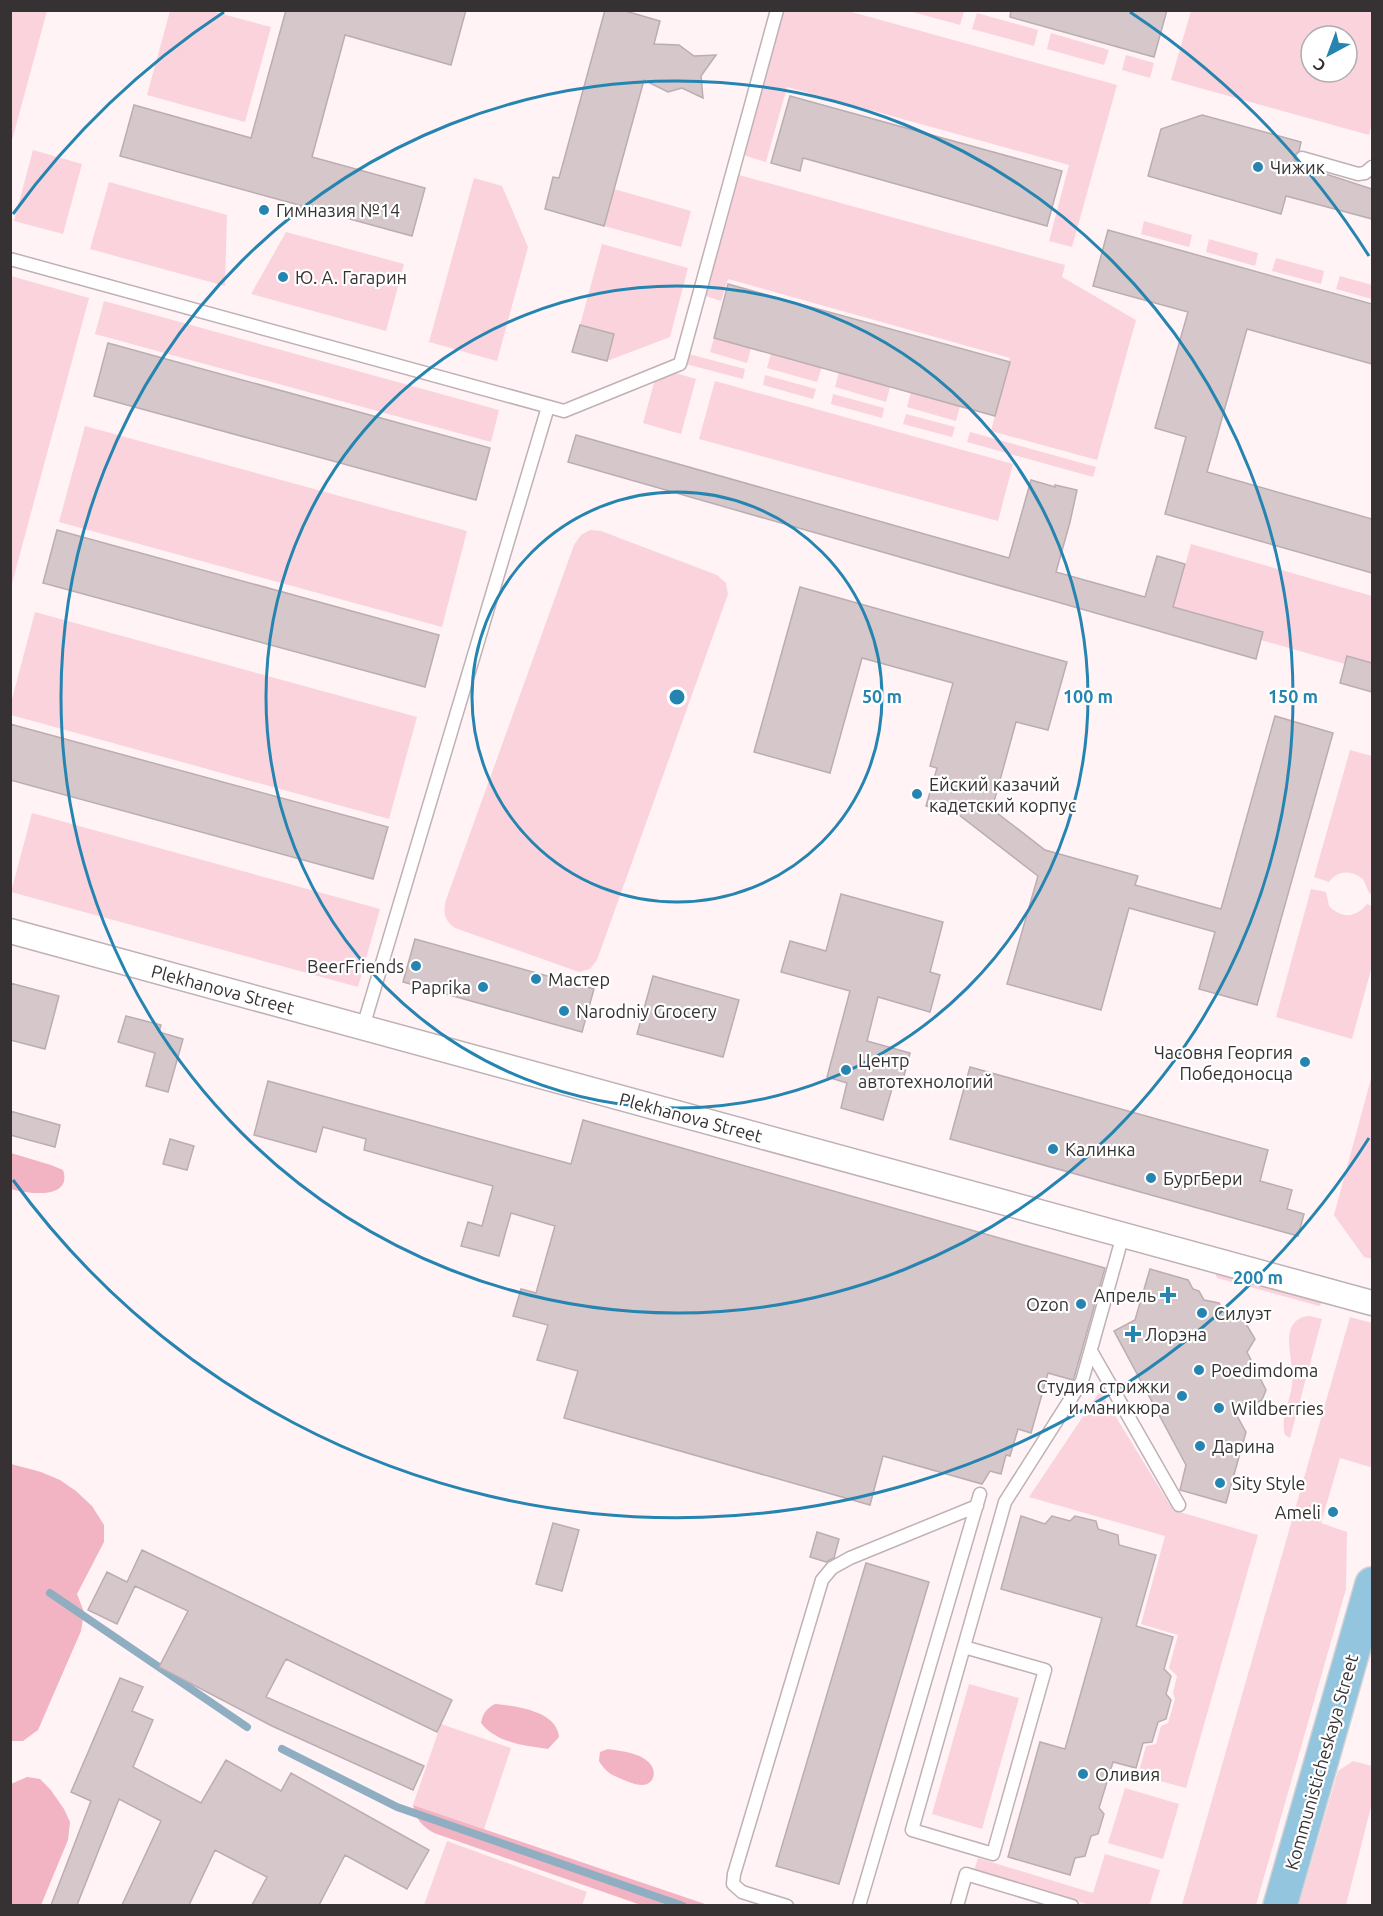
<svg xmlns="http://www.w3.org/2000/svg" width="1383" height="1916" viewBox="0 0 1383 1916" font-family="Ubuntu,sans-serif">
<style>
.green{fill:#fad3dc;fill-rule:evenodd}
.forest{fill:#f2b3c3}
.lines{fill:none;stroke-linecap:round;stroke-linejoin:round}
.stream{stroke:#8faec2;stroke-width:8}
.building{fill:#d5c7ca;stroke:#bbadb1;stroke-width:1.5}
.service-casing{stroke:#bfb1b5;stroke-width:15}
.minor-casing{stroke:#bfb1b5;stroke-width:27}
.primary-casing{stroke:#d3d2d2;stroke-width:36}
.service{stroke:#fff;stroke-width:12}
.minor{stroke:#fff;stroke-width:24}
.primary{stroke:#94c5df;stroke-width:33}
.ring{fill:none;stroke:#2684b0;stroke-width:3}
.poi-dot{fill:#2684b0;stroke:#fff;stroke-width:2}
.labels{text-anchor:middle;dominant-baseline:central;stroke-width:4.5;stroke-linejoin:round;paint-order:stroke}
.poi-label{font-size:18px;fill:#363132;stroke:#fff;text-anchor:start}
.street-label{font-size:18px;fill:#363132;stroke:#fff}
.centre{fill:#2684b0;stroke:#fff;stroke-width:3}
.ring-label{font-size:18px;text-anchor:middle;font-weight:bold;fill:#2684b0;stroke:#fff;stroke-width:4.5;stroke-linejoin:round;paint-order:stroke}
</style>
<rect width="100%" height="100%" fill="#fff3f6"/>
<path class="green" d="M 10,11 L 47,11 L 11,144 L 10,144 Z
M 170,11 L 211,11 L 271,27 L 245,122 L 147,95 Z
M 783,11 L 848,11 L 1117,85 L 1072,247 L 1049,241 L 1069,165 L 787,87 L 766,162 L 743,155 Z
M 909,11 L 964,11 L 960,25 Z
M 1191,11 L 1372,11 L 1372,122 L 1369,135 L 1171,80 ZM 1311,36 L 1347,36 L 1347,72 L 1311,72 Z
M 977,13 L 1038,30 L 1034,46 L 972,29 Z
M 1051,33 L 1109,50 L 1104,65 L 1047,49 Z
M 1126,55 L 1154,63 L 1150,78 L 1122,70 Z
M 33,150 L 82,164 L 63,234 L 14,221 Z
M 739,175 L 1065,265 L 1062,277 L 1136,320 L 1097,460 L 991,431 L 1010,358 L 728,279 L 721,301 L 706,296 Z
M 474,178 L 502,186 L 528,247 L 497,361 L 429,342 Z
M 109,182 L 227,215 L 225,286 L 90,249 Z
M 614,189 L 691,211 L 681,247 L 604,226 Z
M 1144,221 L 1192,235 L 1189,247 L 1141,234 Z
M 286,232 L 404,264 L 386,331 L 251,294 Z
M 1209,239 L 1258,253 L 1255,266 L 1206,252 Z
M 602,244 L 688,268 L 670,337 L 607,361 L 614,334 L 580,325 Z
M 1276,258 L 1324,271 L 1321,284 L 1272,271 Z
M 11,276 L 89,298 L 11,587 L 10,276 Z
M 1340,276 L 1372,285 L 1372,299 L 1336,289 Z
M 104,301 L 499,410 L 491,442 L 95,334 Z
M 714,338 L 751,348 L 747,363 L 710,352 Z
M 771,353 L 822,367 L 817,382 L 767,368 Z
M 689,354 L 745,369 L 743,379 L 686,364 Z
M 672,372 L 696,379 L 681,434 L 643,423 L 655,379 Z
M 839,372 L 890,387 L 886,402 L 835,387 Z
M 765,375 L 816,389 L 813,399 L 763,385 Z
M 715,381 L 1013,464 L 998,521 L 699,439 Z
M 911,392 L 960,406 L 956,421 L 907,407 Z
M 833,394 L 884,408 L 882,418 L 831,404 Z
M 906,414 L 955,427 L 952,437 L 903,424 Z
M 85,426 L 467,531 L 442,627 L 59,522 Z
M 970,432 L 1096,467 L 1093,477 L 967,442 Z
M 590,530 L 601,531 L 717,575 L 726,583 L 728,594 L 597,960 L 590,969 L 579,972 L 455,928 C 444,920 443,913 446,900 L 574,545 L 581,535 Z
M 1191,544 L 1372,596 L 1372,663 L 1347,656 L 1345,664 L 1261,640 L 1166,633 Z
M 35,612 L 417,717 L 389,819 L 11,715 L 11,703 Z
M 1350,750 L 1372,756 L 1372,894 L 1369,893 L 1363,879 C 1352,870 1338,870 1329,882 L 1314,877 Z
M 32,813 L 380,909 L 358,987 L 11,892 Z
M 1311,889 L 1326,892 L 1329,906 C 1342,919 1356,918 1367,904 L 1372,906 L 1372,966 L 1352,1039 L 1276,1017 Z
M 1372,1075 L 1372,1259 L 1364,1257 L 1334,1215 Z
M 1215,1272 L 1328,1298 L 1319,1306 L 1217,1278 Z
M 1310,1316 L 1322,1319 L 1290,1438 L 1285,1435 C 1280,1416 1290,1403 1292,1385 C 1295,1367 1285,1345 1291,1328 C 1295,1320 1301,1316 1310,1316 Z
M 1350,1317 L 1372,1323 L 1372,1465 L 1370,1467 L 1340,1458 L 1321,1523 L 1347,1532 L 1346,1589 L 1256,1905 L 1182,1905 Z
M 1100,1391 L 1173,1510 L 1258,1535 L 1186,1788 L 1138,1775 L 1146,1746 L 1156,1744 L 1161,1726 L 1168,1723 L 1175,1699 L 1173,1693 L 1177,1676 L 1169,1668 L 1178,1635 L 1141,1624 L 1165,1536 L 1029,1497 Z
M 969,1684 L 1019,1698 L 982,1829 L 932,1814 Z
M 441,1724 L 511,1748 L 484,1829 L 413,1805 Z
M 1353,1761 L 1372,1766 L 1372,1803 L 1346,1905 L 1299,1905 L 1338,1771 Z
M 1125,1788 L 1179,1804 L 1163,1859 L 1108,1843 Z
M 447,1841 L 587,1892 L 582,1905 L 424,1905 Z
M 1105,1854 L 1160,1870 L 1149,1906 L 1090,1905 L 974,1871 L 978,1858 L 1093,1893 Z"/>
<path class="forest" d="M 11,1153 L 51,1165 L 63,1170 C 73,1200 27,1194 11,1189 Z
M 11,1464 L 41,1472 L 60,1480 L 76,1491 L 92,1506 L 104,1525 L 104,1542 L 77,1594 L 84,1612 L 81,1631 L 38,1730 L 23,1741 L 11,1741 Z
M 495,1704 C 517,1706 557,1711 559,1737 L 548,1749 C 525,1746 497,1743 481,1723 C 483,1713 486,1709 495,1704 Z
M 608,1749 C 621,1751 643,1753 651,1765 C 657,1773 653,1785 642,1785 C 636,1785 629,1782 624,1780 C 612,1775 606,1773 599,1761 L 600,1752 Z
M 27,1777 L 40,1779 L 50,1789 L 64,1809 L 70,1822 L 68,1840 L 41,1905 L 11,1905 L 11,1784 Z
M 413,1805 L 708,1905 L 641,1905 L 434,1833 C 422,1826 416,1820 413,1805 Z"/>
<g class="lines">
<path class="stream" d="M 50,1593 L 247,1727
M 282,1749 L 397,1807 L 683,1906"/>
</g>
<path class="building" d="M 286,10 L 466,10 L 451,65 L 345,35 L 312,157 L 425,188 L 412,236 L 120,156 L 134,105 L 251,138 Z
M 605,10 L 622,10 L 660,21 L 654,44 L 679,45 L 694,56 L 716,55 L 701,76 L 703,98 L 682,88 L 668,92 L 644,80 L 604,226 L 545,209 L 553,177 L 559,178 Z
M 1011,10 L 1167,10 L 1154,57 L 1010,17 Z
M 790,96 L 1062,171 L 1047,226 L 803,158 L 800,171 L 771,163 Z
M 1202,115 L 1301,142 L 1299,151 L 1294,156 L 1295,164 L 1372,189 L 1372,219 L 1286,196 L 1281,214 L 1148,176 L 1161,129 Z
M 1108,230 L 1372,304 L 1372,364 L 1247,329 L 1207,472 L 1372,519 L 1372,573 L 1165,514 L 1186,437 L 1155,428 L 1188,312 L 1093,286 Z
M 728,284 L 1010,362 L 995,416 L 714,338 Z
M 580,325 L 614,334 L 607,361 L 572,352 Z
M 108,343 L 490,448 L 476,500 L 94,396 Z
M 576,435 L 1009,558 L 1031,480 L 1055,487 L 1055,485 L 1077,490 L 1070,522 L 1056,572 L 1145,597 L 1157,556 L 1185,564 L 1173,607 L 1263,632 L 1256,659 L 568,462 Z
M 57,530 L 439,635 L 425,687 L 43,583 Z
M 800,587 L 1067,662 L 1048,730 L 1016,722 L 992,809 L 1045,850 L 1138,876 L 1135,885 L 1221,909 L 1275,716 L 1333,733 L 1257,1005 L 1199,989 L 1215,932 L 1129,908 L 1101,1010 L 1007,984 L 1038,876 L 959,815 L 926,806 L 937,768 L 930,766 L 953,683 L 862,658 L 830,773 L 754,752 Z
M 1347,656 L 1372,663 L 1372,692 L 1340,683 Z
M 10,724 L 388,827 L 373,879 L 10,780 Z
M 841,894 L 943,922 L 930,972 L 940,975 L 930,1012 L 878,997 L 867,1041 L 910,1053 L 901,1087 L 893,1085 L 883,1120 L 841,1108 L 847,1083 L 827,1077 L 850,991 L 781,972 L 790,941 L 826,951 Z
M 415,939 L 594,989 L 582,1032 L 403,982 Z
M 653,976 L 739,1000 L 723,1057 L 637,1034 Z
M 10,983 L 59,996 L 45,1049 L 10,1040 Z
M 126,1016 L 161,1025 L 159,1032 L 183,1039 L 168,1092 L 146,1086 L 155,1053 L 118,1042 Z
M 970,1067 L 1268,1150 L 1260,1181 L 1292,1190 L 1287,1209 L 1304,1214 L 1298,1236 L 950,1139 Z
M 268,1081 L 571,1164 L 583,1120 L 1105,1268 L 1074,1378 L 1073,1380 L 1048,1373 L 1031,1433 L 1018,1429 L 1010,1456 L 1006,1455 L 1001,1474 L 990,1471 L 982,1484 L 883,1456 L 870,1505 L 564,1418 L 578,1371 L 537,1360 L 548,1325 L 513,1316 L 521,1289 L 536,1293 L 555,1226 L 511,1213 L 499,1256 L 461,1246 L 468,1222 L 482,1226 L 493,1186 L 364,1150 L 366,1139 L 323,1127 L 316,1152 L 254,1135 Z
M 10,1111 L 60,1125 L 55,1147 L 10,1135 Z
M 170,1139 L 194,1146 L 187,1170 L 163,1164 Z
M 1150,1269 L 1188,1280 L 1193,1289 L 1199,1291 L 1204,1300 L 1219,1303 L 1227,1318 L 1242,1317 L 1255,1339 L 1247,1352 L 1266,1390 L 1262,1400 L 1236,1414 L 1246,1432 L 1226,1503 L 1180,1490 L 1186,1465 L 1114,1331 L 1135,1320 Z
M 1021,1516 L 1045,1524 L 1052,1516 L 1070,1521 L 1075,1516 L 1096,1521 L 1098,1529 L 1118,1535 L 1119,1545 L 1156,1555 L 1136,1626 L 1173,1637 L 1164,1669 L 1171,1676 L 1166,1694 L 1171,1700 L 1166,1719 L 1158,1722 L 1152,1742 L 1143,1743 L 1136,1768 L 1113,1762 L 1099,1808 L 1104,1814 L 1098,1834 L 1091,1836 L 1085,1856 L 1075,1858 L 1070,1875 L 1008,1857 L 1040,1742 L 1065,1749 L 1102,1618 L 1001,1589 Z
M 553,1523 L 579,1530 L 562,1591 L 536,1584 Z
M 817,1532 L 839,1539 L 834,1558 L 826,1562 L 810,1557 Z
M 142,1550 L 452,1700 L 437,1732 L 286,1659 L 266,1697 L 424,1766 L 413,1790 L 272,1726 L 159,1667 L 188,1611 L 135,1586 L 117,1624 L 88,1610 L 107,1572 L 127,1582 Z
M 866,1563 L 929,1582 L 839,1884 L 776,1866 Z
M 120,1678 L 143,1687 L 132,1711 L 153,1720 L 133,1767 L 201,1803 L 226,1760 L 281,1791 L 291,1773 L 429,1850 L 407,1889 L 345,1855 L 319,1905 L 252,1905 L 267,1877 L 215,1850 L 189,1905 L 122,1905 L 161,1821 L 119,1799 L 77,1905 L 51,1905 L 91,1801 L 71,1792 Z"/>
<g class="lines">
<defs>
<path id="service" d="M 1302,158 L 1358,174 L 1365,173 L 1372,167
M 10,259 L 564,411 L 680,364 L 777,10
M 363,1027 L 548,407
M 1091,1351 L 1179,1505
M 964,1647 L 1045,1670 L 993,1854 L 912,1830 L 1005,1502 L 1082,1381 L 1123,1235
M 787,1906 L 742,1892 L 733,1884 L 734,1874 L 822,1580 L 832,1568 L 850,1558 L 977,1506
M 859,1906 L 980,1494
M 957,1906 L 966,1874 L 1072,1906"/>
<path id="minor" d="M 10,931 L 1372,1303"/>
<path id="primary" d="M 1280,1906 L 1372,1584"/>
</defs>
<use href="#service" class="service-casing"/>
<use href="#minor" class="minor-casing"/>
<use href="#primary" class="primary-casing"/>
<use href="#service" class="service"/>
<use href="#minor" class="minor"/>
<use href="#primary" class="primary"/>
</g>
<g class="ring">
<circle cx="677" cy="697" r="205"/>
<circle cx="677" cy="697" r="411"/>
<circle cx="677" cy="697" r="616"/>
<path d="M1369 1138A821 821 0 0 1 13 1180M13 214A821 821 0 0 1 224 12M1130 12A821 821 0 0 1 1369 256"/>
</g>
<g class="poi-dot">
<circle cx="1258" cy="167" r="6"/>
<circle cx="264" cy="210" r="6"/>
<circle cx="283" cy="277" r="6"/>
<circle cx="917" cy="794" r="6"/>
<circle cx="416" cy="966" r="6"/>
<circle cx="536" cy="979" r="6"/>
<circle cx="483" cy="987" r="6"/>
<circle cx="564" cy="1011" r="6"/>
<circle cx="1305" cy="1062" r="6"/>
<circle cx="846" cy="1070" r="6"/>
<circle cx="1053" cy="1149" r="6"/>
<circle cx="1151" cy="1178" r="6"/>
<path d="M1165 1286h6v6h6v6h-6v6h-6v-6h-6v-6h6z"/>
<circle cx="1081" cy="1304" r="6"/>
<circle cx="1202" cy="1313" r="6"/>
<path d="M1130 1325h6v6h6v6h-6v6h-6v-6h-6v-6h6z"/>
<circle cx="1199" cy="1370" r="6"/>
<circle cx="1182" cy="1396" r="6"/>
<circle cx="1219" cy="1408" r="6"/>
<circle cx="1200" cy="1446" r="6"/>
<circle cx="1220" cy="1483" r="6"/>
<circle cx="1333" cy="1512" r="6"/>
<circle cx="1083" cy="1774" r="6"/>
</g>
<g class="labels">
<g class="poi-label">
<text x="1270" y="167">Чижик</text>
<text x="276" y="210">Гимназия №14</text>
<text x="295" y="277">Ю. А. Гагарин</text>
<text x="929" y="784">Ейский казачий<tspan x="929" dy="21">кадетский корпус</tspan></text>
<text x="404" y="966" text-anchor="end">BeerFriends</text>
<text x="548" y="979">Мастер</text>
<text x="471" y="987" text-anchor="end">Paprika</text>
<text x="576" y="1011">Narodniy Grocery</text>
<text x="1293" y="1052" text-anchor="end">Часовня Георгия<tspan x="1293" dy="21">Победоносца</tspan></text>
<text x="858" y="1060">Центр<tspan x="858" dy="21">автотехнологий</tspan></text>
<text x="1065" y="1149">Калинка</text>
<text x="1163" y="1178">БургБери</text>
<text x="1156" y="1295" text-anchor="end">Апрель</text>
<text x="1069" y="1304" text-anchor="end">Ozon</text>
<text x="1214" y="1313">Силуэт</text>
<text x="1145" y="1334">Лорэна</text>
<text x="1211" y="1370">Poedimdoma</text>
<text x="1170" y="1386" text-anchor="end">Студия стрижки<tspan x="1170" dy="21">и маникюра</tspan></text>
<text x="1231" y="1408">Wildberries</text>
<text x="1212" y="1446">Дарина</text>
<text x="1232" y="1483">Sity Style</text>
<text x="1321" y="1512" text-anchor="end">Ameli</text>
<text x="1095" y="1774">Оливия</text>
</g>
<g class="street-label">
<text transform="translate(223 989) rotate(15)">Plekhanova Street</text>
<text transform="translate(691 1117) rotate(15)">Plekhanova Street</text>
<text transform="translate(1321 1762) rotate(-74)">Kommunisticheskaya Street</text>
</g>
</g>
<circle cx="677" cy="697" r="9" class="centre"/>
<g class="ring-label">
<text x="882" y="703">50 m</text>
<text x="1088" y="703">100 m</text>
<text x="1293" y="703">150 m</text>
<text x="1258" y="1284">200 m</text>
</g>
<rect width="1383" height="1916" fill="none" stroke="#363132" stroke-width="24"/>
<g transform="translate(1329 54) rotate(221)"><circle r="28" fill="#ffffff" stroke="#afadad" stroke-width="1.5"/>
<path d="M0-4.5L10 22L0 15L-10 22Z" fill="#2684b0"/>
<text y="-9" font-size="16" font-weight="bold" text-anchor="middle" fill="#363132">С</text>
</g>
</svg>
